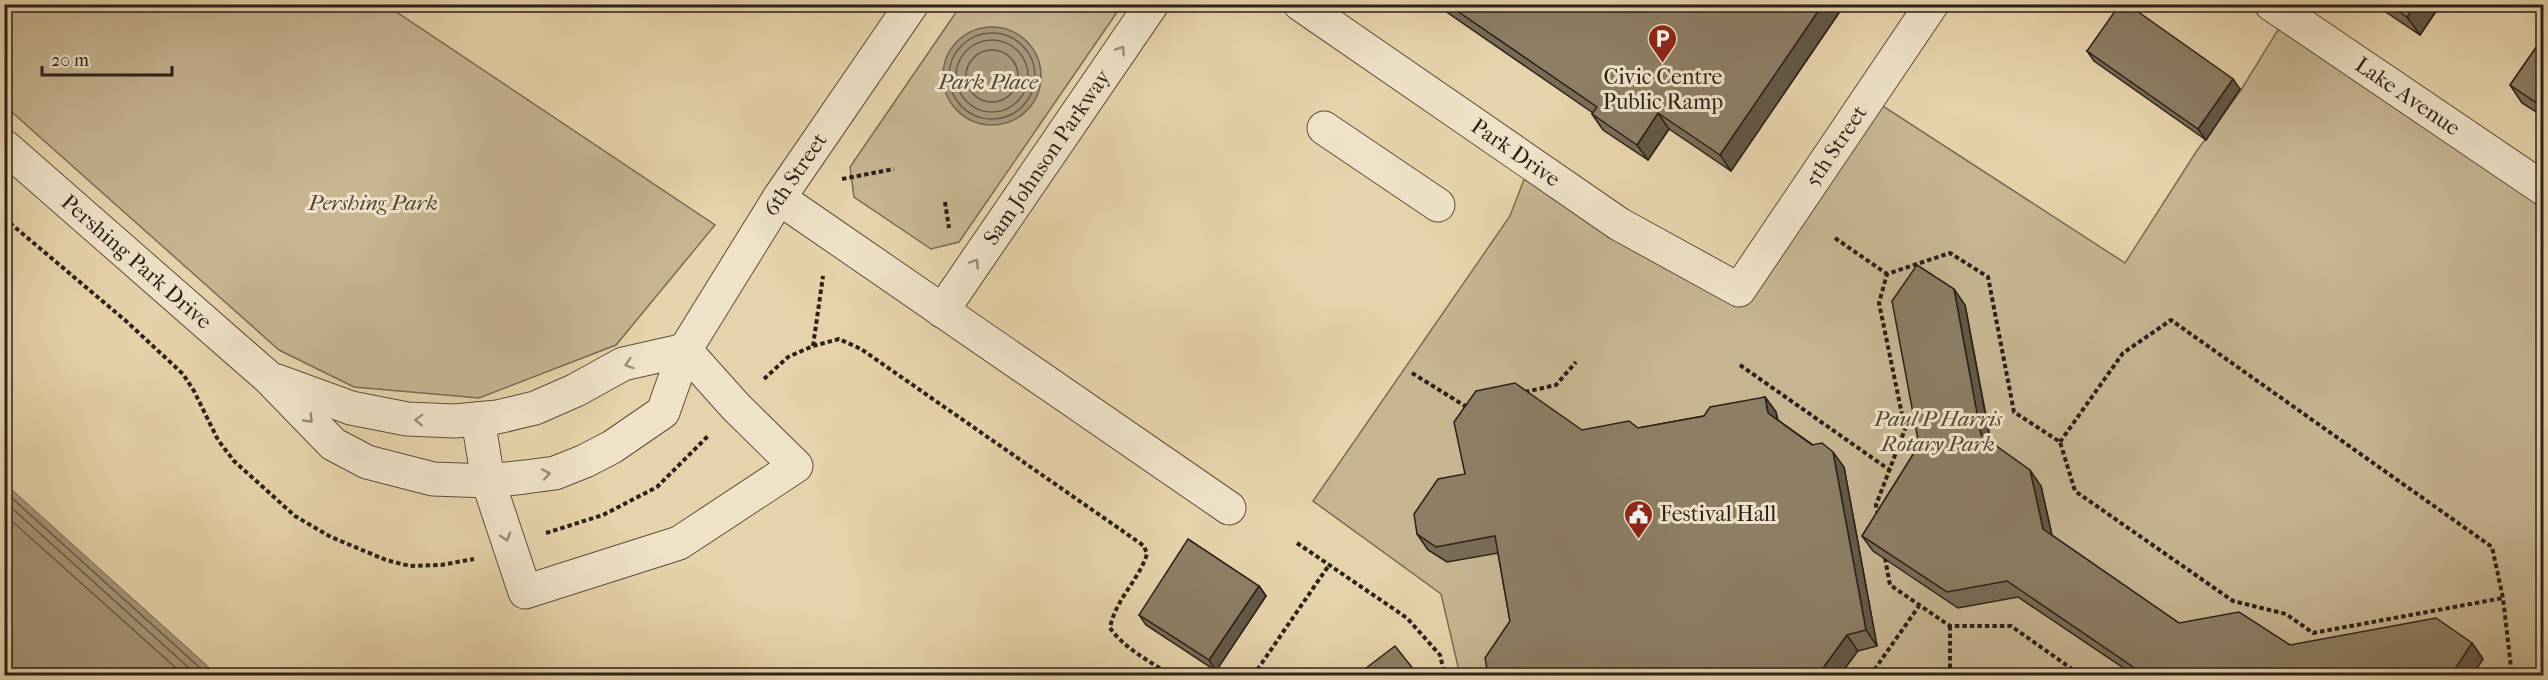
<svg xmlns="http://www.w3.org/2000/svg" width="2548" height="680" viewBox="0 0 2548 680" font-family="'IM FELL French Canon',serif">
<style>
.green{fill:#c7b592;stroke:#796b56;stroke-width:1.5}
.water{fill:#a7967a;stroke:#756754;stroke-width:1.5}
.pier{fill:#e7d3ab}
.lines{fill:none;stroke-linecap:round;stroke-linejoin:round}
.shore{stroke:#695c4a;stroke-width:1.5}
.minor-casing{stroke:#5a4e3e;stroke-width:35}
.path{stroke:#2b211a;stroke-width:4;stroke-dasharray:4.5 3;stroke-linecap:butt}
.minor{stroke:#efe2c8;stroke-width:33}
.wall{fill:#796c57;stroke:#2b211a;stroke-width:1.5}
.shaded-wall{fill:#635847;stroke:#2b211a;stroke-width:1.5}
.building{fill:#8d7e65;stroke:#2b211a;stroke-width:1.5}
.oneway{stroke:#978b7a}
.labels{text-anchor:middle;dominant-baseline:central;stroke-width:6;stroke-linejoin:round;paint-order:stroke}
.poi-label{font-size:22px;fill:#2b211a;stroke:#efe2c8}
.park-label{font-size:22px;font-style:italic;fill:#524638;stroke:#efe2c8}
.street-label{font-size:22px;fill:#2b211a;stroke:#efe2c8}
</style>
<rect width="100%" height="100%" fill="#e7d3ab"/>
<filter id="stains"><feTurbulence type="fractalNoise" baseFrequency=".00333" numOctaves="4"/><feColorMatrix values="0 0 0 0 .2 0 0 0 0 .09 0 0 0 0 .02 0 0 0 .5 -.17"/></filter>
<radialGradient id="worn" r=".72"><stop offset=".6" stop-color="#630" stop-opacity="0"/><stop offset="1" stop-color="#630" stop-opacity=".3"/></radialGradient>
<path class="green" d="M 5,4 L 386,5 L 715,225 L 616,345 L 479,398 L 354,387 L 279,350 L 5,106 Z
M 961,5 L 1122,5 L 959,242 L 931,249 L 854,197 L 850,167 Z
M 2287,15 L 2543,189 L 2543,675 L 1460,675 L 1441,594 L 1313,501 L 1510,216 L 1530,164 L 1739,289 L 1869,97 L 2125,263 L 2196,152 L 2241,90 Z"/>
<path class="water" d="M943 76a49 49 0 1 1 98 0a49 49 0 1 1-98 0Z
M 5,483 L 218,675 L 5,675 Z"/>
<path class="pier" d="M 4,480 L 220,673 L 221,676 L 218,675 L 5,483 Z"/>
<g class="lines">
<path class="shore" d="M949 76a43 43 0 1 1 86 0a43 43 0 1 1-86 0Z
M956 76a36 36 0 1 1 72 0a36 36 0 1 1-72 0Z
M966 76a26 26 0 1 1 52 0a26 26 0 1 1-52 0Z
M 4,491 L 209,676
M 4,501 L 198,676
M 4,514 L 185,676"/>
<defs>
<g id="minor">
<path id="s1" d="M 1300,4 L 1619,224 L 1739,290 L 1932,4"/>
<path id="s2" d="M 2271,4 L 2544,189"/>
<path d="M 1324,128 L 1438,205"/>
<path id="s3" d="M 4,146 L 269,378 L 333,444 L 367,462 L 433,479 L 488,481 L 525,477 L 555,473 L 585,461 L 612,447 L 663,412 L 685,350 L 779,198 L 912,4"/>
<path d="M 779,198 L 1229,508"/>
<path id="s4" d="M 942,311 L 1152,4"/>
<path d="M 277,381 L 351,408 L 407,419 L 455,421 L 497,417 L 535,408 L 576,390 L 623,364 L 685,350"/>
<path d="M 478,419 L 488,481 L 525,592 L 679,543 L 796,466 L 736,407 L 685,350"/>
</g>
</defs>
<use href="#minor" class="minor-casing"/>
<path class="path" d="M 842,179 L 894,169
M 945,202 L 949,228
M 4,218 L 126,321 L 183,374 L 194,391 L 218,440 L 234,461 L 295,516 L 331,537 L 386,560 L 410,566 L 441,565 L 474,559
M 1835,238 L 1887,274
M 813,346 L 823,276
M 1740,365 L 1891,471
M 1412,373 L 1465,406 L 1468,405
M 764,379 L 788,357 L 813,346 L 839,339 L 861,349 L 1137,541 L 1144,546 L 1147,554 C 1139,580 1115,600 1110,628 C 1125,649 1151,662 1172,676
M 1525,392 L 1556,385 L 1576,362
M 2060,442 L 2123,353 L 2171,320 L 2492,547 L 2503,598 L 2512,676
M 1878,515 L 1876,505 L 1905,429 L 1879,303 L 1887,274 L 1950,253 L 1988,277 L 2014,412 L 2060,442 L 2075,491 L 2233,601 L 2286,614 L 2313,633 L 2503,598
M 546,533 L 603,515 L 657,487 L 708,436
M 1297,543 L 1407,618 L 1440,655 L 1445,676
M 1885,558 L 1890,585 L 1950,626 L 2011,626 L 2082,676
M 1950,626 L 1950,676
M 1253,676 L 1329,565
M 1870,676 L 1919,606"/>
<use href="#minor" class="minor"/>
</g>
<path class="wall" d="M 1435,4 L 1845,4 L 1731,171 L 1669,129 L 1648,160 L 1603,130 L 1592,114 L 1593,113 Z
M 2374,4 L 2441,4 L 2420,35 Z
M 2544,36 L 2544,117 L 2522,103 L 2510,85 Z
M 2087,51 L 2240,89 L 2206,140 L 2094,61 Z
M 1965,305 L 1991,442 L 2041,486 L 2052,535 L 2179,623 L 2290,645 L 2472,643 L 2483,659 L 2472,675 L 2134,675 L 2018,597 L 1958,608 L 1873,551 L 1862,536 L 1919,445 Z
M 1765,397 L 1776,412 L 1778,420 L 1844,467 L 1877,646 L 1858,651 L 1510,621 L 1498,553 L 1447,562 L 1428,550 L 1417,534 L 1465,474 L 1582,430 L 1638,428 L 1704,416 Z
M 1259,586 L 1266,596 L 1216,671 L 1146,625 L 1139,615 Z"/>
<path class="shaded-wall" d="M 1823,4 L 1845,4 L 1731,171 L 1720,155 Z
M 2416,4 L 2441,4 L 2420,35 L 2407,17 Z
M 2233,79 L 2240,89 L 2206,140 L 2198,129 Z
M 1658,113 L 1669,129 L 1648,160 L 1637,145 Z
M 1954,289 L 1965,305 L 1992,451 L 1981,435 Z
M 1765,397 L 1776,412 L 1779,429 L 1768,413 Z
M 1833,452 L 1844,467 L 1877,646 L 1866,630 Z
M 2030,470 L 2041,486 L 2054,545 L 2043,529 Z
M 1259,586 L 1266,596 L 1216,671 L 1209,660 Z
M 1847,635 L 1858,651 L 1840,675 L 1818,675 Z
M 2472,643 L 2483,659 L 2472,675 L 2451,675 Z"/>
<path class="building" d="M 1447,4 L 1823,4 L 1720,155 L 1658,113 L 1637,145 L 1592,114 L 1597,107 Z
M 2120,4 L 2127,4 L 2233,79 L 2198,129 L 2087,51 Z
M 2388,4 L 2416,4 L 2407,17 Z
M 2544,36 L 2544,108 L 2510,85 Z
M 1917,265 L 1954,289 L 1981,435 L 2030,470 L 2043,529 L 2179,623 L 2239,612 L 2290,645 L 2436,618 L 2472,643 L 2451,675 L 2145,675 L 2007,581 L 1947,592 L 1862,536 L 1919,445 L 1892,301 Z
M 1515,383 L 1582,430 L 1629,421 L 1638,428 L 1704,416 L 1710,407 L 1765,397 L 1768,413 L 1812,445 L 1822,443 L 1833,452 L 1866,630 L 1847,635 L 1818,675 L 1488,675 L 1485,658 L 1510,621 L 1495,536 L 1436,547 L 1417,534 L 1414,514 L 1438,479 L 1465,474 L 1454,422 L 1476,391 Z
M 1188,539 L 1259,586 L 1209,660 L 1139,615 Z
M 1395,646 L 1418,675 L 1357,675 Z"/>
<defs><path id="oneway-chevron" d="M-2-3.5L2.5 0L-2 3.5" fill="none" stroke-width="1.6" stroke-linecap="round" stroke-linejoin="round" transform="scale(1.5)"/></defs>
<g class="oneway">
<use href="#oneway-chevron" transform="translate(1121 50) rotate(-56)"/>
<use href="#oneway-chevron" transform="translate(975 263) rotate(-56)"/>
<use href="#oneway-chevron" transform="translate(629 364) rotate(163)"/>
<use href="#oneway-chevron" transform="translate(309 419) rotate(46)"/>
<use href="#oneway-chevron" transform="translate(419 420) rotate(-178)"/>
<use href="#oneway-chevron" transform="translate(546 474) rotate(-10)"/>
<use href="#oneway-chevron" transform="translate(506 537) rotate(72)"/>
</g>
<defs>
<symbol id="parking-pin" viewBox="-11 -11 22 30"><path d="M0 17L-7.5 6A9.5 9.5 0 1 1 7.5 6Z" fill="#8f2418" stroke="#efe2c8"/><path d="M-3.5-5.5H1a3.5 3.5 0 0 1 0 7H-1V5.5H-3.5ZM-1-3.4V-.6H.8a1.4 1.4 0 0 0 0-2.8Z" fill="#fff"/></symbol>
<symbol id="civic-pin" viewBox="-11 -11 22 30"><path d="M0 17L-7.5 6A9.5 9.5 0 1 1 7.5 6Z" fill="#8f2418" stroke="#efe2c8"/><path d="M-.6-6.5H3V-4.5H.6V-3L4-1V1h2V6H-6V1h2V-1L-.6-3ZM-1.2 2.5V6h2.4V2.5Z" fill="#fff"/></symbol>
</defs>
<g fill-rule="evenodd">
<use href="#parking-pin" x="1646" y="22" width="33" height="45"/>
<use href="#civic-pin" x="1622" y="498" width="33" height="45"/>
</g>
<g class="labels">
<g class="poi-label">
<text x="1663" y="77">Civic Centre<tspan x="1663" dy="25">Public Ramp</tspan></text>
<text x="1660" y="514" text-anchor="start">Festival Hall</text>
</g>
<g class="park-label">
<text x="988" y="82">Park Place</text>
<text x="373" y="203">Pershing Park</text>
<text x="1938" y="419">Paul P Harris<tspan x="1938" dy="25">Rotary Park</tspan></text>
</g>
<g class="street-label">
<text stroke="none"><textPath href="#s2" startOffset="165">Lake Avenue</textPath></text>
<text stroke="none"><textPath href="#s1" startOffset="698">5th Street</textPath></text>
<text stroke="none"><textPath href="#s1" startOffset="262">Park Drive</textPath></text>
<text stroke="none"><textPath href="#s4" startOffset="186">Sam Johnson Parkway</textPath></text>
<text stroke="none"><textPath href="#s3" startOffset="1071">6th Street</textPath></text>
<text stroke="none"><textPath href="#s3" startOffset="176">Pershing Park Drive</textPath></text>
</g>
</g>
<rect width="2548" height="680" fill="none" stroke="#e7d3ab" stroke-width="24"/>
<rect x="6" y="6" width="2536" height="668" fill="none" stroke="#2b211a" stroke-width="3"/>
<rect x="12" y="12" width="2524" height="656" fill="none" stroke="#2b211a" stroke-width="1.5"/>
<path d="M42 66v9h130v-9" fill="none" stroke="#2b211a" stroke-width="3"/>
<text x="51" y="66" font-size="18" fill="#2b211a" stroke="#efe2c8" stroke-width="4.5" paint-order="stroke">20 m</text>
<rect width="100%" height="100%" filter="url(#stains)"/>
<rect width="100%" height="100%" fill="url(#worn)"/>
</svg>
